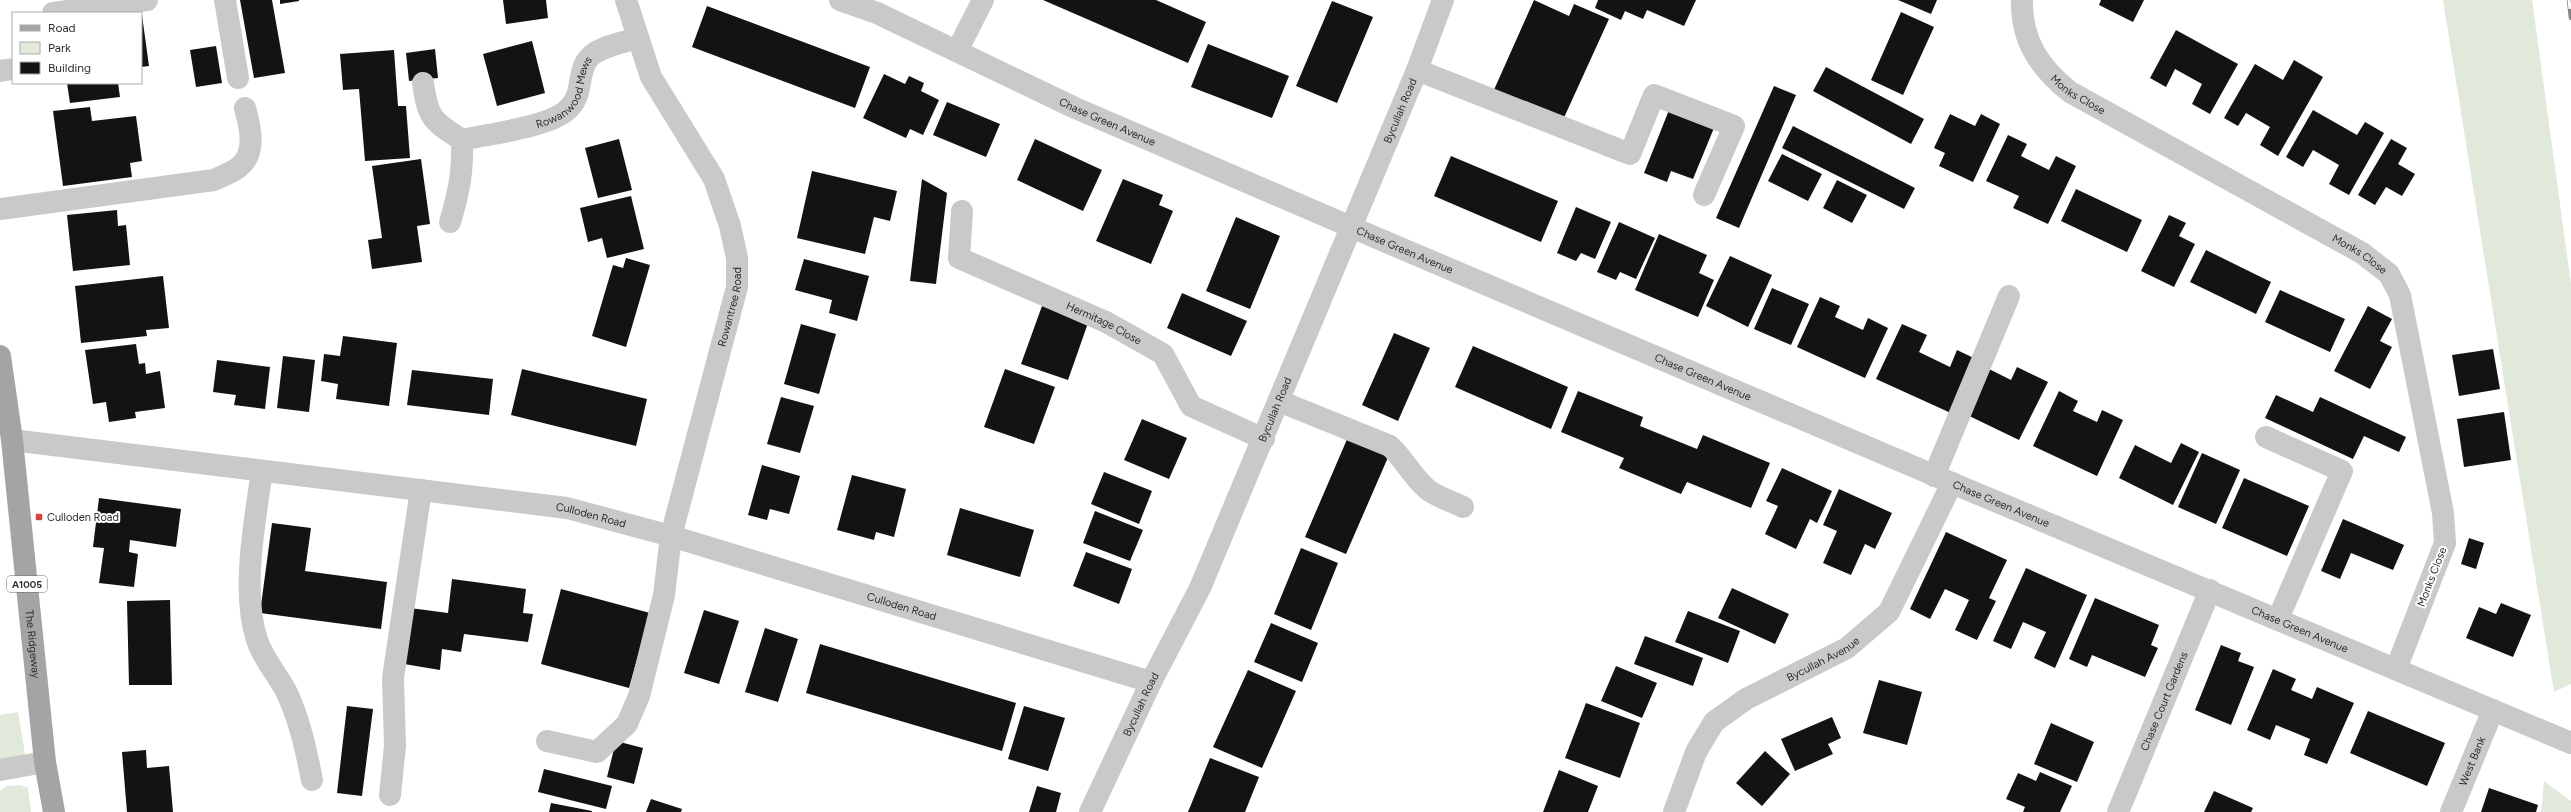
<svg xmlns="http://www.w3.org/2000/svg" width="2571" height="812" viewBox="0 0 2571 812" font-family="Figtree,sans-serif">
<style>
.green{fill:#e1e9db}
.building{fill:#131313}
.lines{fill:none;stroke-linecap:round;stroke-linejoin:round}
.minor{stroke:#c9c9c9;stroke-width:22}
.major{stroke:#a4a4a4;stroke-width:22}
.rail-casing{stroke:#818181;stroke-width:4.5}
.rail{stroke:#fff;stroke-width:3;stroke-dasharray:9;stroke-linecap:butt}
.poi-dot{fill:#d5443d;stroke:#fff;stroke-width:1.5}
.labels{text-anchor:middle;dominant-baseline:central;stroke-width:4;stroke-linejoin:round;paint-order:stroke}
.shield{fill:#fff;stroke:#6b6b6b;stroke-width:1}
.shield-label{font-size:10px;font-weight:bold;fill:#2c2c2c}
.street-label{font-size:11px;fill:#2c2c2c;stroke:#fff}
.poi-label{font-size:11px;fill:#2c2c2c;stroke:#fff;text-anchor:start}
</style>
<rect width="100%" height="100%" fill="#fff"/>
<path class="green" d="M 2443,0 L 2532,0 L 2571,284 L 2571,684 L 2554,692 Z
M 18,712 L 25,754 L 17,760 L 0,761 L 0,715 Z
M 2544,781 L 2571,801 L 2571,812 L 2541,812 Z
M 20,785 L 28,788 L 31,812 L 0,812 L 0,791 L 7,786 Z"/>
<path class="building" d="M 240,0 L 272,0 L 285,73 L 254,78 Z
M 280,0 L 299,0 L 299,1 L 280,4 Z
M 503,0 L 546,0 L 548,18 L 506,24 Z
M 1043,0 L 1156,0 L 1206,22 L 1188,63 Z
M 1534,0 L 1569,16 L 1574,4 L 1609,19 L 1562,122 L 1493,92 Z
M 1598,0 L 1696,0 L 1684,26 L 1647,10 L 1643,19 L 1625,11 L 1621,20 L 1595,8 Z
M 1898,0 L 1937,0 L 1931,14 Z
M 2101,0 L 2144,0 L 2133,22 L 2099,5 Z
M 1332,1 L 1373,17 L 1337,103 L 1296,86 Z
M 707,6 L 870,67 L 855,108 L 692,47 Z
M 141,8 L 149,66 L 141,67 L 141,13 L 110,13 Z
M 1901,12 L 1934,27 L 1903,95 L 1871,80 Z
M 2176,30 L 2238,64 L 2210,114 L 2192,104 L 2202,84 L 2175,69 L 2166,87 L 2150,78 Z
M 532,41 L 545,93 L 497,106 L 483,54 Z
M 1208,44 L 1289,76 L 1272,118 L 1191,87 Z
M 216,46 L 222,83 L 196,87 L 190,50 Z
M 435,49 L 438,78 L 409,81 L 406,53 Z
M 394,50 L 398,106 L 406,106 L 410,158 L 365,161 L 359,89 L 343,90 L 340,54 Z
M 2294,60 L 2323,77 L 2278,156 L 2260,145 L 2270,127 L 2246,113 L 2238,126 L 2224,118 L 2255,64 L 2283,80 Z
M 1826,67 L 1924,119 L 1911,144 L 1813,91 Z
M 884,74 L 905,84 L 909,76 L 924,83 L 921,91 L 939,100 L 923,135 L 910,129 L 906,138 L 863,118 Z
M 67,83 L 118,83 L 120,97 L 70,103 Z
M 1774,86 L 1796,95 L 1739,228 L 1716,218 Z
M 947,102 L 1000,124 L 986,157 L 933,135 Z
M 90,107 L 92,121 L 136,116 L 142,161 L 130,163 L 132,177 L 63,186 L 53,111 Z
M 1669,110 L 1714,128 L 1693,179 L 1671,171 L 1667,182 L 1644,173 Z
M 2313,110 L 2357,135 L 2365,122 L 2384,133 L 2349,195 L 2329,184 L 2339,165 L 2313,150 L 2303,167 L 2286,157 Z
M 1950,114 L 1975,126 L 1981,114 L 2000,124 L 1973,182 L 1939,166 L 1945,153 L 1934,148 Z
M 1793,126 L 1915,188 L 1904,209 L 1782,148 Z
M 2008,135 L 2027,144 L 2021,156 L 2049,170 L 2056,156 L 2076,166 L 2048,224 L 2013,208 L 2019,196 L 1986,181 Z
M 619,139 L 632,190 L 598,198 L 585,148 Z
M 1035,139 L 1102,170 L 1083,211 L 1017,180 Z
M 2391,139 L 2407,148 L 2398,164 L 2415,174 L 2402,196 L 2386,187 L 2375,205 L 2358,195 Z
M 1782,154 L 1822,174 L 1808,201 L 1768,181 Z
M 1451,156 L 1558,201 L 1541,242 L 1434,196 Z
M 421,159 L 430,224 L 417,226 L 422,262 L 372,269 L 368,240 L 382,238 L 372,166 Z
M 812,171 L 897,191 L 890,221 L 874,217 L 865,254 L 797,238 Z
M 922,179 L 947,193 L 936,284 L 910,281 Z
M 1123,179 L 1163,195 L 1159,205 L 1173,211 L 1151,264 L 1096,241 Z
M 1837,180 L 1867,195 L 1852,223 L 1823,208 Z
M 2076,189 L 2142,220 L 2127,252 L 2061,221 Z
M 631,196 L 644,249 L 607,258 L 602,238 L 588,242 L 580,208 Z
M 1576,207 L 1611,222 L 1595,259 L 1581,253 L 1576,261 L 1557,253 Z
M 117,210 L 118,226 L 126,225 L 130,265 L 73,271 L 67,215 Z
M 2169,215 L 2186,223 L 2179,236 L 2195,244 L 2174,287 L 2141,271 Z
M 1236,217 L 1280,236 L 1250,309 L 1206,291 Z
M 1619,222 L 1655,238 L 1636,279 L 1620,272 L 1616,280 L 1597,272 Z
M 1659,234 L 1707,255 L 1699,273 L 1714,280 L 1698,317 L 1635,290 Z
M 2206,250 L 2271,282 L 2256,314 L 2190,282 Z
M 1730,256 L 1772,275 L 1748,327 L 1706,306 Z
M 626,258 L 650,265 L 626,347 L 592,336 L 613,265 L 623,268 Z
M 804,259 L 869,276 L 857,321 L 829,313 L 832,300 L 795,290 Z
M 163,276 L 169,328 L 146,330 L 147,336 L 81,343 L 75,286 Z
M 1772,288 L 1809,304 L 1791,345 L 1754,329 Z
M 2280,290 L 2345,319 L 2330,352 L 2265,322 Z
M 1182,293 L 1247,321 L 1231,356 L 1167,328 Z
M 1820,297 L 1840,306 L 1835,317 L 1863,330 L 1868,318 L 1888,328 L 1865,378 L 1797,347 Z
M 1042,306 L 1088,323 L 1068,380 L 1021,364 Z
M 2368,306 L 2392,319 L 2380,341 L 2392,347 L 2370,389 L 2334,371 Z
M 801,324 L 836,334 L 819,394 L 784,384 Z
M 1902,324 L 1927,335 L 1919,352 L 1950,367 L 1957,350 L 1978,360 L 1953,414 L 1876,379 Z
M 1394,333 L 1430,348 L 1398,421 L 1362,405 Z
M 343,336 L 397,343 L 389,406 L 336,399 L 338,384 L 321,381 L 324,354 L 340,356 Z
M 136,344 L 139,364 L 145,363 L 146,374 L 160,371 L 165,408 L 135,412 L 136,418 L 109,422 L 106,402 L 93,404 L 85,350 Z
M 1473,346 L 1568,387 L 1551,429 L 1455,387 Z
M 2493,349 L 2500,389 L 2459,396 L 2452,355 Z
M 283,356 L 315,360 L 309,412 L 277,408 Z
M 217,360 L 270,367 L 265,409 L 234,405 L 236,395 L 213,392 Z
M 1983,366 L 2011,380 L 2017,367 L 2048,382 L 2019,440 L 1961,412 Z
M 522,369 L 647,399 L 636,446 L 511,415 Z
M 1005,369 L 1055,387 L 1034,444 L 984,427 Z
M 412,370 L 493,379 L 489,415 L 407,405 Z
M 1578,391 L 1643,417 L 1640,426 L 1697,449 L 1703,435 L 1770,463 L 1751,508 L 1687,482 L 1681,494 L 1619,468 L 1624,458 L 1561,432 Z
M 2059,391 L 2078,401 L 2073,411 L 2097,422 L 2102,410 L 2123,420 L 2097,476 L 2033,446 Z
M 2276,395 L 2313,412 L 2320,397 L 2406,437 L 2399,452 L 2364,436 L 2353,459 L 2265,418 Z
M 781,397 L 814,406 L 800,453 L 767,444 Z
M 2504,412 L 2511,460 L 2464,467 L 2457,419 Z
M 1142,419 L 1187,438 L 1169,479 L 1124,460 Z
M 1348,437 L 1389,455 L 1346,554 L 1305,537 Z
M 2181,443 L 2199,452 L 2173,505 L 2119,478 L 2135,445 L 2171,463 Z
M 2202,453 L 2240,470 L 2216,524 L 2178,507 Z
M 762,465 L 800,476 L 789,514 L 770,509 L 767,520 L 748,515 Z
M 1782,468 L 1832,491 L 1817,523 L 1810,519 L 1796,549 L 1765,534 L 1778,506 L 1766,501 Z
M 1104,472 L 1152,491 L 1139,524 L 1091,504 Z
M 852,475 L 906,489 L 894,537 L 876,532 L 874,540 L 837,530 Z
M 2244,478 L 2309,506 L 2287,556 L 2222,528 Z
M 1839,489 L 1892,513 L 1875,549 L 1865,544 L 1851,575 L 1823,563 L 1837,531 L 1823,525 Z
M 99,498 L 181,509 L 176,547 L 130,540 L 129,552 L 138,554 L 134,587 L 99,583 L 104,548 L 93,547 Z
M 960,508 L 1034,530 L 1020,577 L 947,555 Z
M 1095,511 L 1143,530 L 1130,561 L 1083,543 Z
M 2343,519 L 2404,545 L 2393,570 L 2351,553 L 2340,579 L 2321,571 Z
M 272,523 L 311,528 L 305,571 L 387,582 L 381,629 L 260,613 Z
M 1946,532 L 2007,560 L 1989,598 L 1996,601 L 1977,640 L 1955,630 L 1969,600 L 1945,589 L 1930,619 L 1910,609 Z
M 2469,538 L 2484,543 L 2476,569 L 2461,564 Z
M 1301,548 L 1338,563 L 1311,630 L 1274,614 Z
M 1086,552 L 1132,569 L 1119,604 L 1073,586 Z
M 2026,568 L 2087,595 L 2055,668 L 2034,658 L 2046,632 L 2023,622 L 2011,649 L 1993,641 Z
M 452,579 L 526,589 L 523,613 L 533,614 L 528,642 L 464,634 L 461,652 L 442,649 L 440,670 L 404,664 L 410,608 L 448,613 Z
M 1732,588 L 1789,614 L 1775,644 L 1718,618 Z
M 561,589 L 650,613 L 629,688 L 541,664 Z
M 2095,598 L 2159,625 L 2151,645 L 2158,648 L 2145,677 L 2092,655 L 2087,667 L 2069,659 Z
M 170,600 L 172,685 L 129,685 L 127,601 Z
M 2501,603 L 2531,615 L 2513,657 L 2466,638 L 2479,607 L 2496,614 Z
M 704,610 L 739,621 L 719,684 L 684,673 Z
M 1688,611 L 1740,631 L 1728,663 L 1675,642 Z
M 1271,623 L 1318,643 L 1302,682 L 1254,662 Z
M 765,628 L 798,639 L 778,702 L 745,692 Z
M 1645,636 L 1703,658 L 1693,686 L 1634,664 Z
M 820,644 L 1016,703 L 1002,751 L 806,693 Z
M 2221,645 L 2241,653 L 2238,661 L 2254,667 L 2231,725 L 2195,710 Z
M 1616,666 L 1657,683 L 1642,718 L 1601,701 Z
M 2273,669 L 2296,679 L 2291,690 L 2312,699 L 2317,687 L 2354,703 L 2327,764 L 2304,755 L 2310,739 L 2276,725 L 2270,740 L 2247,730 Z
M 1248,670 L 1296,691 L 1262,768 L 1213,747 Z
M 1879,680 L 1922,692 L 1907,745 L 1863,733 Z
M 1586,703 L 1640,723 L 1620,778 L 1565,758 Z
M 347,706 L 373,709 L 362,796 L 337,793 Z
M 1024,706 L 1065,718 L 1048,771 L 1008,759 Z
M 2368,711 L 2445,743 L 2427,786 L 2350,753 Z
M 1832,717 L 1841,738 L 1828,744 L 1833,754 L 1795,771 L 1781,739 Z
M 2051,723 L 2094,742 L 2077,782 L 2034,764 Z
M 616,741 L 643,748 L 634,784 L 607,777 Z
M 146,750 L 147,768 L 169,766 L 173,812 L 127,812 L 122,752 Z
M 1765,751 L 1790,774 L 1762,806 L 1736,783 Z
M 1210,758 L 1259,777 L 1245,812 L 1188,812 Z
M 544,769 L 612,786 L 606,809 L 538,792 Z
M 1559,770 L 1598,786 L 1588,812 L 1543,812 Z
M 2040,772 L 2072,786 L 2060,812 L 2023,812 L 2025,807 L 2006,799 L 2018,773 L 2036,781 Z
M 1037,786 L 1061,793 L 1056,812 L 1029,812 Z
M 2489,788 L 2538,805 L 2536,812 L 2481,812 Z
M 2214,791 L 2253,808 L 2251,812 L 2204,812 Z
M 651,799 L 682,809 L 681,812 L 646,812 Z
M 551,803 L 592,811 L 592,812 L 549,812 Z"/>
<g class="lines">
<g class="minor">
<path d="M 225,0 L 238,78"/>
<path id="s1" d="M 840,0 L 877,13 L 1073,107 L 1351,227 L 1952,483 L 2571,743"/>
<path id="s2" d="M 2022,0 C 2021,41 2040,68 2070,92 L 2362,253 L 2389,274 L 2400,295 L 2443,513 L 2445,543 L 2396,669"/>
<path d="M 53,13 L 147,0"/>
<path d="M 957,51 L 983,0"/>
<path d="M 1417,70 L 1630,154 L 1654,95 L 1734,126 L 1704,195"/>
<path d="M 0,71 L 13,69"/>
<path d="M 423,83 C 428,118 432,121 462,140 C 463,172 459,192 450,222"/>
<path id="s3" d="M 462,140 C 488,134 549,127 567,110 C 585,95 576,72 589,58 C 599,46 623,43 637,38"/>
<path d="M 0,209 L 214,180 C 222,176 233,172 239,167 C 257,153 250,126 245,108"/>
<path id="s4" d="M 962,211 L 959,258 L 1106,322 L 1163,354 L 1191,406 L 1264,439"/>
<path d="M 1279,401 L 1390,446 C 1404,459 1412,476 1427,489 C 1436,497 1452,501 1463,507"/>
<path d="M 2266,437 L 2342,471 L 2278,619"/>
<path id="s5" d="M 12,440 L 567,508 L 671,536 L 1151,682"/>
<path d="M 262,471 C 255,520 241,592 257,640 C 263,659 278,675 287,693 C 300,721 306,750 312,780"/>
<path d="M 1934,476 L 2009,296"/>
<path id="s6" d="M 547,741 L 597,752 L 627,724 L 639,696 L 664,595 L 671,536 L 737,287 L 737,258 L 730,226 L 714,179 L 651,77 L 626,0"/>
<path d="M 0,770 L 45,762"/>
<path d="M 390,795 L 395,746 L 393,678 L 421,490"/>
<path id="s7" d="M 1090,812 L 1151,682 L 1200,588 L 1417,70 L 1443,0"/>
<path id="s8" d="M 1674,812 L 1696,752 L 1714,722 L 1746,699 L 1847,648 L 1889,612 L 1952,483"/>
<path id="s9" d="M 2118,812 L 2210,590"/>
<path id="s10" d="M 2451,812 L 2493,710"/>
</g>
<path class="major" id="s11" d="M 0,356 L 12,440 L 45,762 L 54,812"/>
<defs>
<path id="rail" d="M 2569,0 L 2571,18"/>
</defs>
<use href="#rail" class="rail-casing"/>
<use href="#rail" class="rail"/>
</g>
<rect class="poi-dot" x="35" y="513" width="8" height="8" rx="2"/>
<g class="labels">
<rect class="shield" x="7" y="576" width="40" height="16" rx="3"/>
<g class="shield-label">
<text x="27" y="584">A1005</text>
</g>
<g class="street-label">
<text stroke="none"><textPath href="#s3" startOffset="122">Rowanwood Mews</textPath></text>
<text stroke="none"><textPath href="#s2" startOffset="116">Monks Close</textPath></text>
<text stroke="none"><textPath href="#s7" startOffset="767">Bycullah Road</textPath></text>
<text stroke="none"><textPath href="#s1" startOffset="294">Chase Green Avenue</textPath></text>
<text stroke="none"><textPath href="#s1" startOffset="618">Chase Green Avenue</textPath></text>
<text stroke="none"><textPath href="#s2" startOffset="440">Monks Close</textPath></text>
<text stroke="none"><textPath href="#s6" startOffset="523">Rowantree Road</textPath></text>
<text stroke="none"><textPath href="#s4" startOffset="206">Hermitage Close</textPath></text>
<text stroke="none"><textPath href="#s1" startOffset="942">Chase Green Avenue</textPath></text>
<text stroke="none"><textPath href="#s7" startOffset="443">Bycullah Road</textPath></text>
<text stroke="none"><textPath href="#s1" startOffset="1266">Chase Green Avenue</textPath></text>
<text stroke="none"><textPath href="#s5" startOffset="584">Culloden Road</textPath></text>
<text transform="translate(2432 577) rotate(-69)">Monks Close</text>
<text stroke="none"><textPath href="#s5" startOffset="908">Culloden Road</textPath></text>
<text stroke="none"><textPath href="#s1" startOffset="1590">Chase Green Avenue</textPath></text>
<text stroke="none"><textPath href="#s11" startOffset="290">The Ridgeway</textPath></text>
<text stroke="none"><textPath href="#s8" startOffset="225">Bycullah Avenue</textPath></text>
<text stroke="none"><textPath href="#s9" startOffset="120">Chase Court Gardens</textPath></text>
<text stroke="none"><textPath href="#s7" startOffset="119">Bycullah Road</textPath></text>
<text stroke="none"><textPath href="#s10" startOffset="55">West Bank</textPath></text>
</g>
<g class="poi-label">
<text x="47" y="517">Culloden Road</text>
</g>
</g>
<rect x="12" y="12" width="130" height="72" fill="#ffffff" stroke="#ababab"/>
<rect x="20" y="25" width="20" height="6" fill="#a4a4a4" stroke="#ababab"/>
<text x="48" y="32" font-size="12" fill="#2c2c2c">Road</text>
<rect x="20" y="42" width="20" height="12" fill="#e1e9db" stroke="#ababab"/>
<text x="48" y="52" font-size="12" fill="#2c2c2c">Park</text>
<rect x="20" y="62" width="20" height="12" fill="#131313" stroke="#ababab"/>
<text x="48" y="72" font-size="12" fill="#2c2c2c">Building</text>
</svg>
